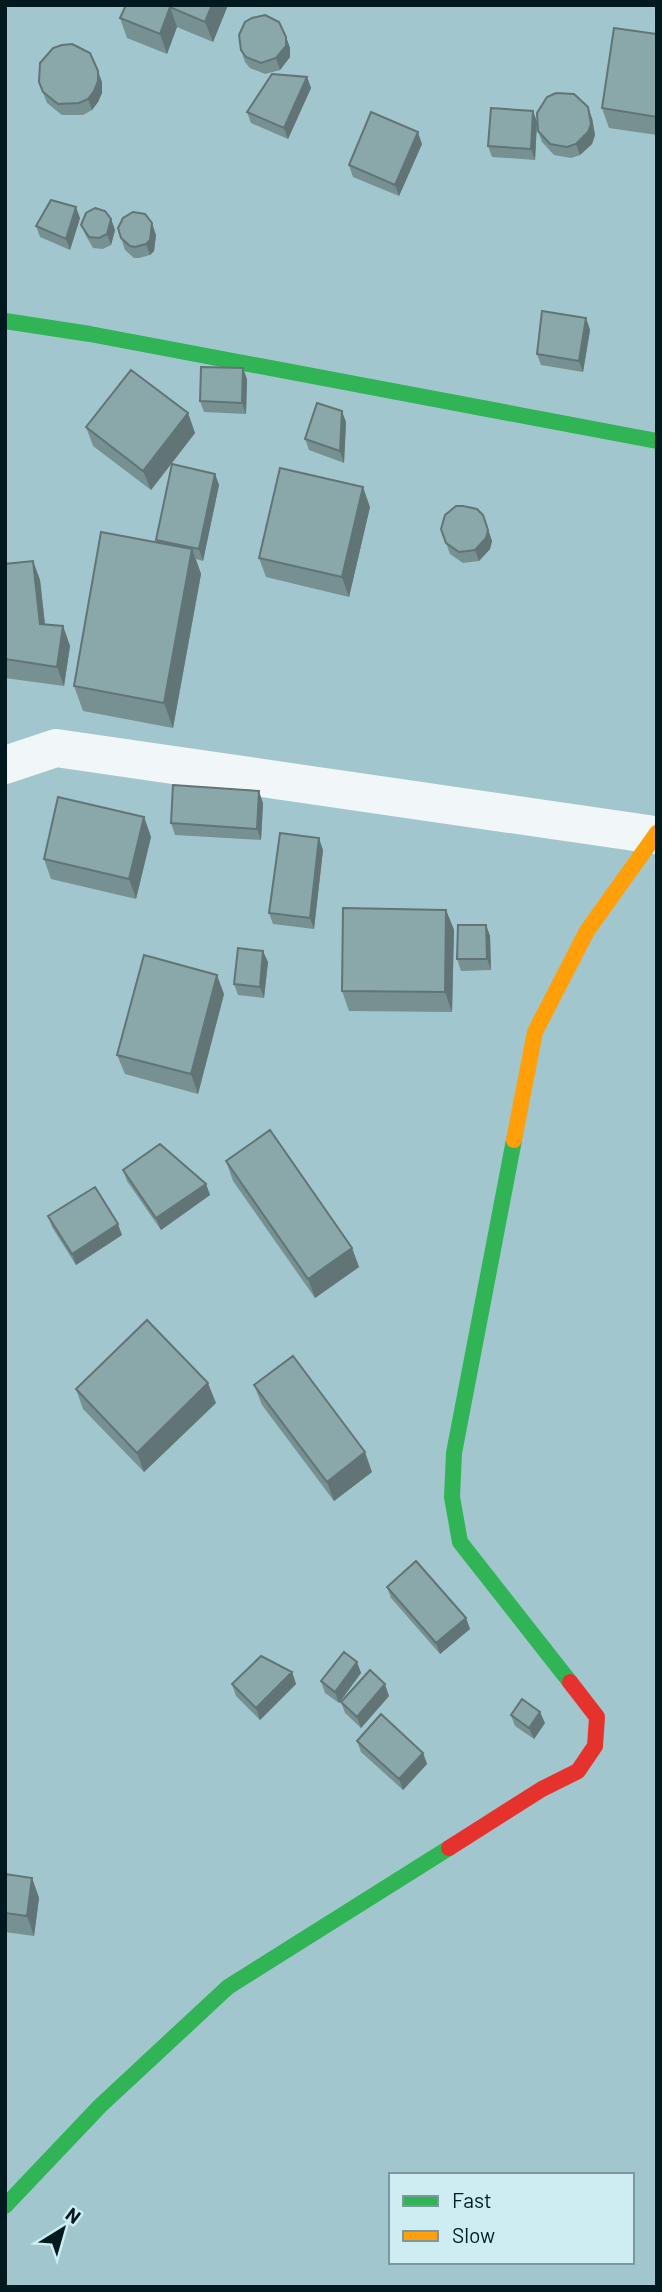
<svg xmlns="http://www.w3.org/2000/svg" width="662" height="2292" viewBox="0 0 662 2292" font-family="Barlow,sans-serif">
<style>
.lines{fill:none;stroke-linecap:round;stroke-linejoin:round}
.street{stroke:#f1f6f8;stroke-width:38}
.fast{stroke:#30b455;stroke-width:16}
.slow{stroke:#ff9f0a;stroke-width:16}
.jam{stroke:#e5322d;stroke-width:16}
.wall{fill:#779091}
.shaded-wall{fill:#617576}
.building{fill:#8aa7a9;stroke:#617576;stroke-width:2}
</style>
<rect width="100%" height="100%" fill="#a2c6cd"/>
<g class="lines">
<path class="street" d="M 5,765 L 56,748 L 655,835"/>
<path class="fast" d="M 5,321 L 90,334 L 657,441
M 514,1140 L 454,1453 L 452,1497 L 460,1542 L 570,1682
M 5,2206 L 100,2106 L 228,1987 L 449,1848"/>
<path class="slow" d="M 514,1140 L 535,1032 L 587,931 L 657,833"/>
<path class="jam" d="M 449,1848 L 542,1789 L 578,1771 L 595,1746 L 597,1717 L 570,1682"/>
</g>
<path class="wall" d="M 126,5 L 228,5 L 213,42 L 177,27 L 167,54 L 127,38 L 120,18 Z
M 657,34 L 657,135 L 609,128 L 602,108 Z
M 286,37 L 290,48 L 290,57 L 280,70 L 265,74 L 250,68 L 245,62 L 241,50 Z
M 307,77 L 311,88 L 288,139 L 251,123 L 247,112 Z
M 39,82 L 102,82 L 102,93 L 98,102 L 92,110 L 83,115 L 62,115 L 47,103 Z
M 533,111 L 537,122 L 535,160 L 492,157 L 488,146 Z
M 592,118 L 595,135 L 592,144 L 580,155 L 571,158 L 554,155 L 542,142 L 538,131 Z
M 422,144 L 399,196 L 353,177 L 349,165 Z
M 80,218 L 70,250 L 40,237 L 36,226 Z
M 111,219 L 115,230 L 111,245 L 103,249 L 93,248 L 86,236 L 81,225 Z
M 156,235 L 154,251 L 150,255 L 139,258 L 134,258 L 125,250 L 121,238 Z
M 586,318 L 590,330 L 583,372 L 541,365 L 537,354 Z
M 247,379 L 246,414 L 204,412 L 200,401 Z
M 188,413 L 195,433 L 151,490 L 93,446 L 86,427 Z
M 346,422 L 344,463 L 309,450 L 305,439 Z
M 215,474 L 219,485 L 203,561 L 196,559 L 201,574 L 173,728 L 83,711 L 74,686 L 157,543 L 156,540 Z
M 370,507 L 349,597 L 266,577 L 259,558 Z
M 487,526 L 492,541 L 490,549 L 479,561 L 463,563 L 450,554 L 441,529 Z
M 33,561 L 40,580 L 45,624 L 63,626 L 70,646 L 64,686 L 5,678 L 5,564 Z
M 263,803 L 261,840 L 175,835 L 171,823 Z
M 144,817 L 151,837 L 136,899 L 51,879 L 44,859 Z
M 323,850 L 314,929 L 273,924 L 269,913 Z
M 446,910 L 454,930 L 452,1012 L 349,1011 L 342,991 Z
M 486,925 L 490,936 L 491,970 L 461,971 L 457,959 Z
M 268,962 L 264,998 L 238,995 L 234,984 Z
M 224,994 L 198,1094 L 125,1074 L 117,1055 Z
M 226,1161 L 352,1248 L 359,1267 L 315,1298 L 233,1181 Z
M 123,1170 L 206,1184 L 210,1195 L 161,1230 L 127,1181 Z
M 48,1216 L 122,1235 L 76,1265 L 52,1227 Z
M 254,1385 L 372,1472 L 334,1501 L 262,1405 Z
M 76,1389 L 216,1403 L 144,1472 L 83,1409 Z
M 387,1587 L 466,1618 L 470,1629 L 440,1654 L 391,1598 Z
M 357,1662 L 361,1673 L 339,1703 L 325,1693 L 321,1681 Z
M 292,1672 L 296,1684 L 260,1720 L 236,1696 L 232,1684 Z
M 389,1696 L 361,1728 L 345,1713 L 341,1702 Z
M 511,1715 L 545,1723 L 534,1739 L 515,1726 Z
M 357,1741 L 423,1753 L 427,1764 L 403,1790 L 361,1752 Z
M 5,1874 L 32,1878 L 39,1898 L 34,1936 L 5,1932 Z"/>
<path class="shaded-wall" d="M 212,5 L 228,5 L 213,42 L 205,22 Z
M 170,7 L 177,27 L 167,54 L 160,34 Z
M 286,37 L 290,48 L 290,57 L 280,70 L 276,58 Z
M 98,71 L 102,82 L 102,93 L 98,102 L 92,110 L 88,99 Z
M 307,77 L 311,88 L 288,139 L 284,128 Z
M 588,107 L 592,118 L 595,135 L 592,144 L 580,155 L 576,144 Z
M 533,111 L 537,122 L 535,160 L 531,149 Z
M 418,132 L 422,144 L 399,196 L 395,185 Z
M 76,207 L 80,218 L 70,250 L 66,239 Z
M 111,219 L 115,230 L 111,245 L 107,234 Z
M 152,223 L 156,235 L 154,251 L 150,255 L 146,244 Z
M 586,318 L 590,330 L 583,372 L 579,361 Z
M 243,368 L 247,379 L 246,414 L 242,403 Z
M 342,411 L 346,422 L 344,463 L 340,451 Z
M 188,413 L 195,433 L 151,490 L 143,471 Z
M 215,474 L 219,485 L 203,561 L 199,549 Z
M 363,487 L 370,507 L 349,597 L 342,577 Z
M 483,515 L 492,541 L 490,549 L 479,561 L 475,550 Z
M 192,549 L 201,574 L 173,728 L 164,703 Z
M 33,561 L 40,580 L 47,643 L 40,624 Z
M 63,626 L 70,646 L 64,686 L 57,667 Z
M 259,791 L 263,803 L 261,840 L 257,829 Z
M 144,817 L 151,837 L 136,899 L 129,879 Z
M 319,838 L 323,850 L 314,929 L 310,918 Z
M 446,910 L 454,930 L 452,1012 L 445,992 Z
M 486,925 L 490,936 L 491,970 L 487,959 Z
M 263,951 L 268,962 L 264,998 L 260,987 Z
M 217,975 L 224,994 L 198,1094 L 191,1074 Z
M 206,1184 L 210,1195 L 161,1230 L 156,1218 Z
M 118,1224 L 122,1235 L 76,1265 L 72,1254 Z
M 352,1248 L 359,1267 L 315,1298 L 308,1279 Z
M 208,1383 L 216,1403 L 144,1472 L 137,1453 Z
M 365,1452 L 372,1472 L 334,1501 L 327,1482 Z
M 466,1618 L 470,1629 L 440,1654 L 436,1643 Z
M 357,1662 L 361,1673 L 339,1703 L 335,1692 Z
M 292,1672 L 296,1684 L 260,1720 L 256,1708 Z
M 385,1684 L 389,1696 L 361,1728 L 357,1717 Z
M 540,1712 L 545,1723 L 534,1739 L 529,1728 Z
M 423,1753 L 427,1764 L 403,1790 L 399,1779 Z
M 32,1878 L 39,1898 L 34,1936 L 27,1916 Z"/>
<path class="building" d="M 126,5 L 212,5 L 205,22 L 170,7 L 160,34 L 120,18 Z
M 265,15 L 279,22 L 286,37 L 286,46 L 276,58 L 261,63 L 246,57 L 241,50 L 239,35 L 245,22 L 252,18 Z
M 614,28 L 657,34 L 657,117 L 602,108 Z
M 72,44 L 90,53 L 98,71 L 98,81 L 94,91 L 88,99 L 79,103 L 58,104 L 43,92 L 39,82 L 40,63 L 53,48 L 62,45 Z
M 272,74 L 307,77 L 284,128 L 247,112 Z
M 556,93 L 574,94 L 588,107 L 591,124 L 588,132 L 576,144 L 567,147 L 550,144 L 538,131 L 537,113 L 547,97 Z
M 491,108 L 533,111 L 531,149 L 488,146 Z
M 371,112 L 418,132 L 395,185 L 349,165 Z
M 51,200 L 76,207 L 66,239 L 36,226 Z
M 95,208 L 105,211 L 111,219 L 107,234 L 99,238 L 89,237 L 81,225 L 86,213 Z
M 133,212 L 145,214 L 152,223 L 150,240 L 146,244 L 135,247 L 130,246 L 121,238 L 118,228 L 123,218 Z
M 542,311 L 586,318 L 579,361 L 537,354 Z
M 201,367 L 243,368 L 242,403 L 200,401 Z
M 131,370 L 188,413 L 143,471 L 86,427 Z
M 317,403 L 342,411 L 340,451 L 305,439 Z
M 172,464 L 215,474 L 199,549 L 156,540 Z
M 280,468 L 363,487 L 342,577 L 259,558 Z
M 456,506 L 463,506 L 477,509 L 483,515 L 488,530 L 486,538 L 475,550 L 459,552 L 446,543 L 441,529 L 445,515 Z
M 101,532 L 192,549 L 164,703 L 74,686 Z
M 33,561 L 40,624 L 63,626 L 57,667 L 5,659 L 5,564 Z
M 173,785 L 259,791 L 257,829 L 171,823 Z
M 58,797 L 144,817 L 129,879 L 44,859 Z
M 280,833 L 319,838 L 310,918 L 269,913 Z
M 343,908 L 446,910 L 445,992 L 342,991 Z
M 458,925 L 486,925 L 487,959 L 457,959 Z
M 238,948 L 263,951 L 260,987 L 234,984 Z
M 144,955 L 217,975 L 191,1074 L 117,1055 Z
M 270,1130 L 352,1248 L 308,1279 L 226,1161 Z
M 160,1144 L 206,1184 L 156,1218 L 123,1170 Z
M 95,1187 L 118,1224 L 72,1254 L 48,1216 Z
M 147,1320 L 208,1383 L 137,1453 L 76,1389 Z
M 293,1356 L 365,1452 L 327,1482 L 254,1385 Z
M 416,1561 L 466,1618 L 436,1643 L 387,1587 Z
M 344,1652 L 357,1662 L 335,1692 L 321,1681 Z
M 261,1656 L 292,1672 L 256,1708 L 232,1684 Z
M 370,1670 L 385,1684 L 357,1717 L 341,1702 Z
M 522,1699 L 540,1712 L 529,1728 L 511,1715 Z
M 381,1714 L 423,1753 L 399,1779 L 357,1741 Z
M 5,1874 L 32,1878 L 27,1916 L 5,1913 Z"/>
<rect width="662" height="2292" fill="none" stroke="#00191e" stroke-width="14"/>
<rect x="389" y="2173" width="245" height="91" fill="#cdedf3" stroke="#7b989e" stroke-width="2"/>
<rect x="403" y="2196" width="35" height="10" fill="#30b455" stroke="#7b989e" stroke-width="2"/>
<text x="452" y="2208" font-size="21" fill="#00191e">Fast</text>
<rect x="403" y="2231" width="35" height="10" fill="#ff9f0a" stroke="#7b989e" stroke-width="2"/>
<text x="452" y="2243" font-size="21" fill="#00191e">Slow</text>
<g transform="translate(63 2229) rotate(37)" stroke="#cdedf3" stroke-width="5" paint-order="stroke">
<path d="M0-5L12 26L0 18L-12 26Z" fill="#00191e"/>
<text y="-10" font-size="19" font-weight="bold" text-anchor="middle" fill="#00191e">N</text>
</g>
</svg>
